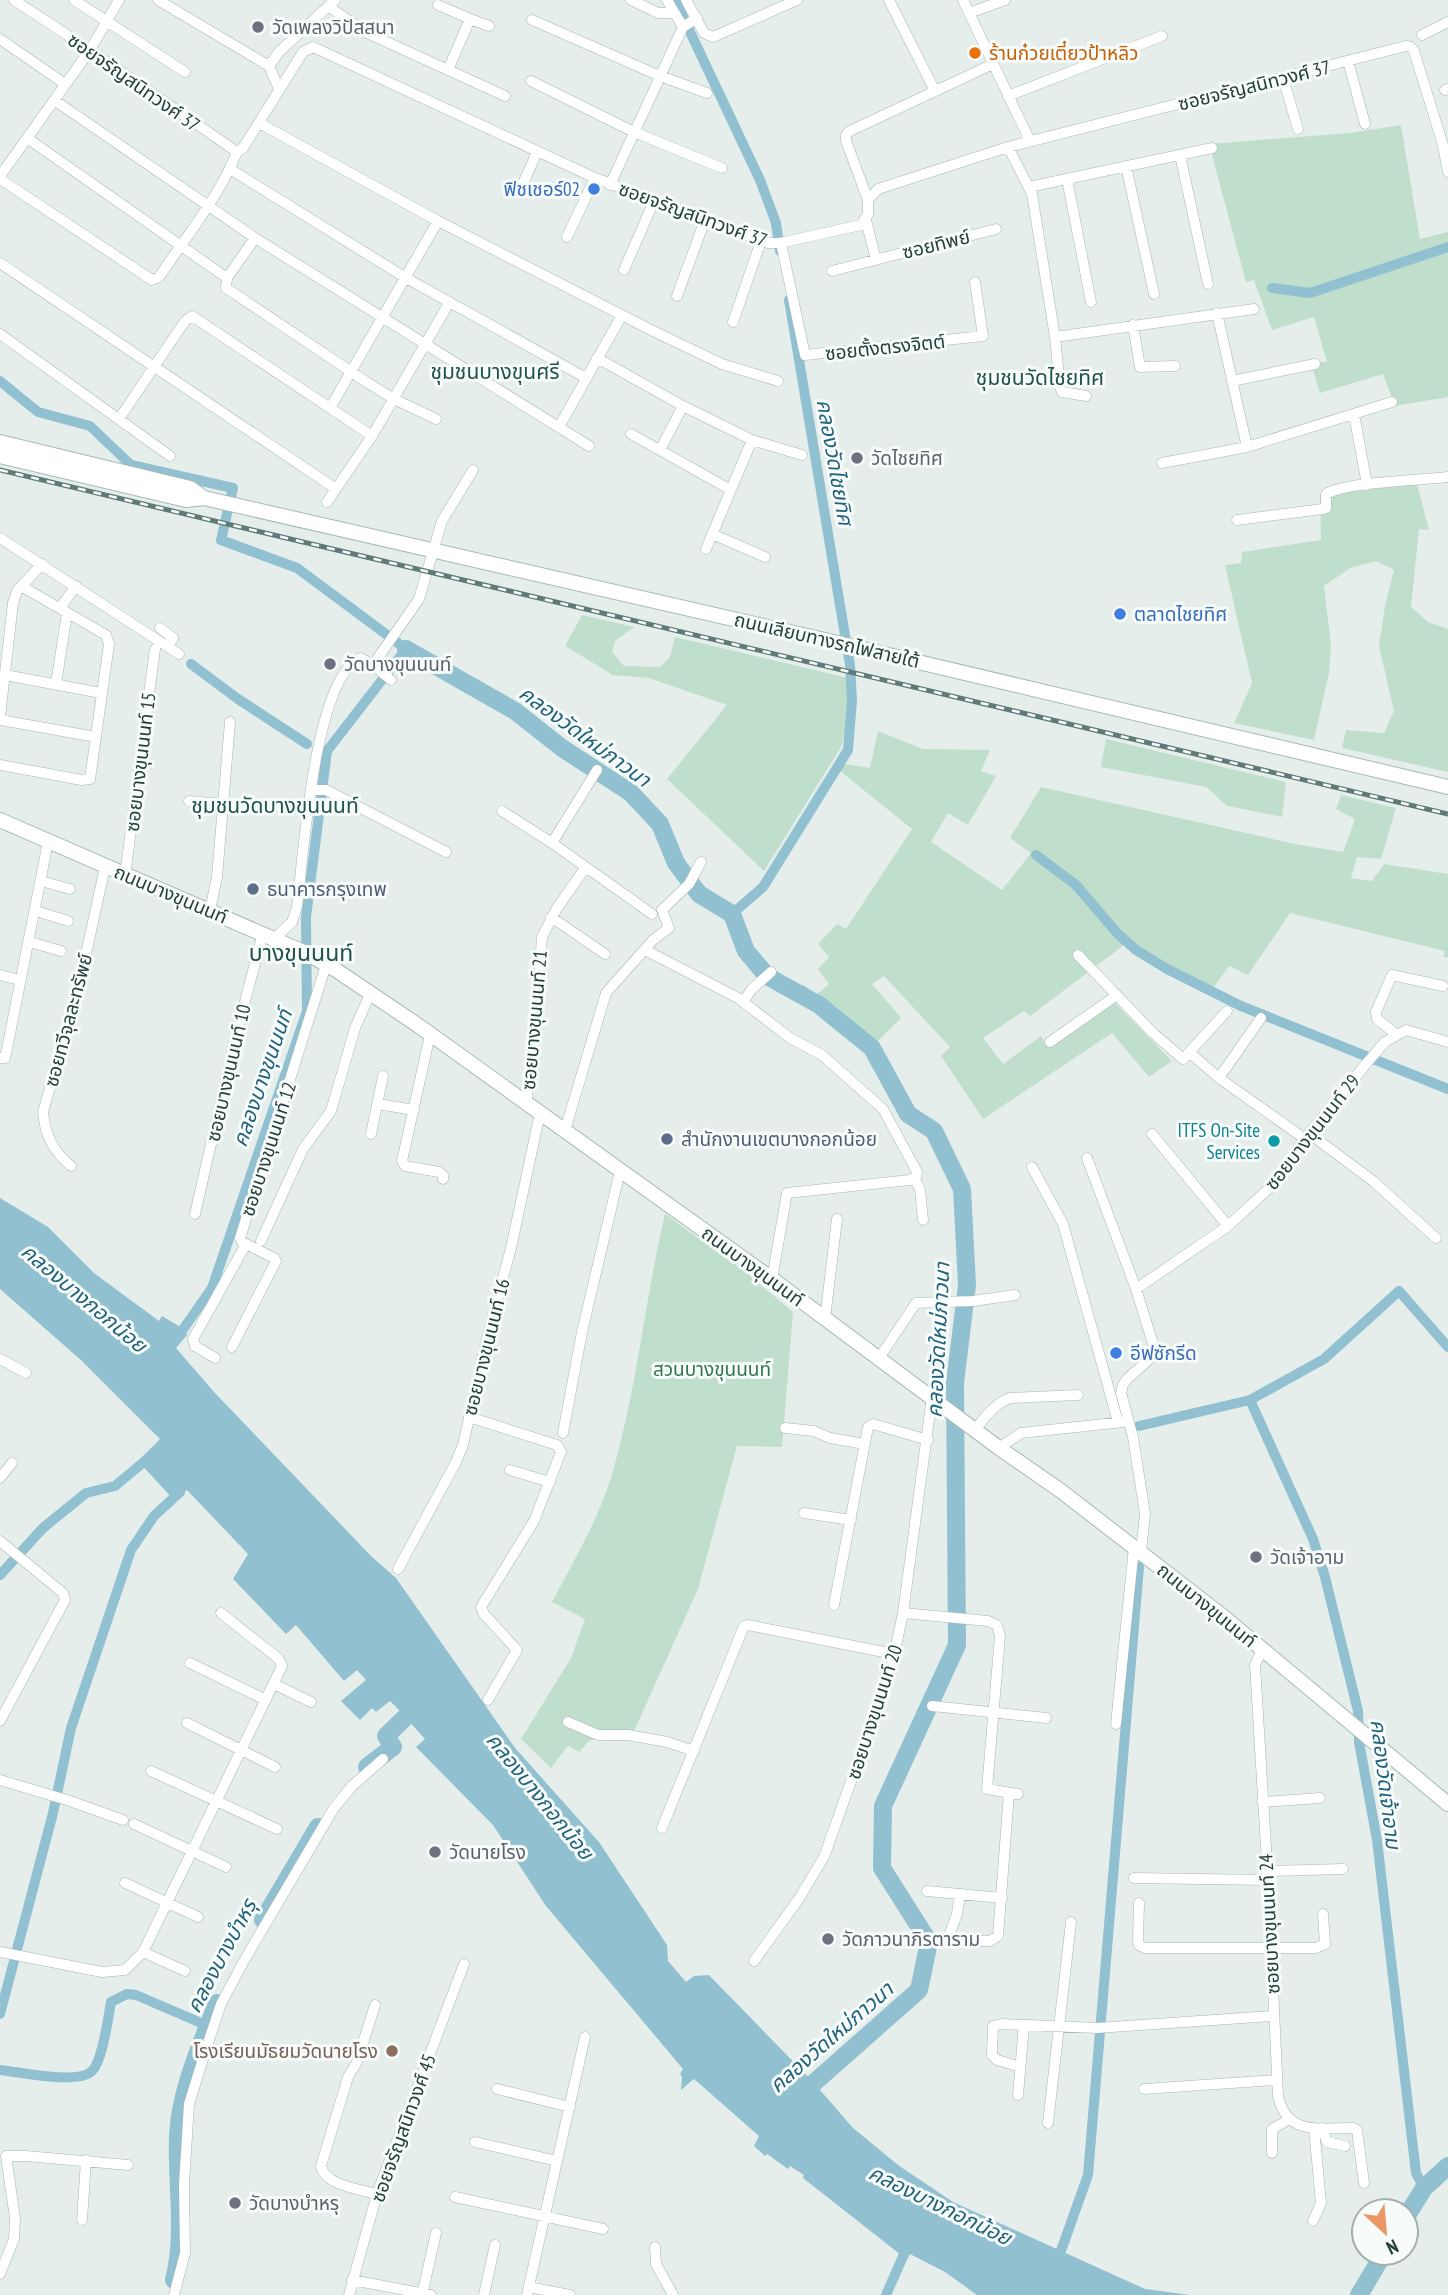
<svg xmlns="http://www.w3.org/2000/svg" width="1448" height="2295" viewBox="0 0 1448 2295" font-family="'PT Sans Narrow','Noto Sans Thai',sans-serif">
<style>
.green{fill:#c0decc}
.water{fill:#91c0d1}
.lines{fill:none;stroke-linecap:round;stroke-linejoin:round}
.canal{stroke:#91c0d1;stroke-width:10}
.river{stroke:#91c0d1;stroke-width:18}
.street-casing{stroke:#a8b6b4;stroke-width:11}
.secondary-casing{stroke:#a5bab5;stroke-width:16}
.street{stroke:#fff;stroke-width:10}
.secondary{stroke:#fff;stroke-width:14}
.rail-casing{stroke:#607b77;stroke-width:5}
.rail{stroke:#f7fbf9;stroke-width:2.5;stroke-dasharray:8;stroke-linecap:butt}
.worship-dot{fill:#6b7280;stroke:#f7fbf9;stroke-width:2.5}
.food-dot{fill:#e8710a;stroke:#f7fbf9;stroke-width:2.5}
.shop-dot{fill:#3f7fe0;stroke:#f7fbf9;stroke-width:2.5}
.service-dot{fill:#5c6f8a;stroke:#f7fbf9;stroke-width:2.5}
.culture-dot{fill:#0f9aa8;stroke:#f7fbf9;stroke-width:2.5}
.education-dot{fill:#8d6e63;stroke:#f7fbf9;stroke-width:2.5}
.labels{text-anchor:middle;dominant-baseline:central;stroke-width:6;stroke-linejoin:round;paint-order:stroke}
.worship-label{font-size:19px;fill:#5b616d;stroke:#f7fbf9;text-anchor:start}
.food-label{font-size:19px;fill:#c56008;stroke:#f7fbf9;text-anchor:start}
.street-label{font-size:19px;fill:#25403c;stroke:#f7fbf9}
.shop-label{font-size:19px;fill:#366cbe;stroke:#f7fbf9;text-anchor:start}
.service-label{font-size:19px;fill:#4e5e75;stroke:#f7fbf9;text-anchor:start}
.culture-label{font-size:19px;fill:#0d838f;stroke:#f7fbf9;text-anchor:end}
.park-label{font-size:19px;fill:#307653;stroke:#f7fbf9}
.education-label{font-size:19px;fill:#785e54;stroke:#f7fbf9;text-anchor:end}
.neighbourhood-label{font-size:21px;fill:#21524c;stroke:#f7fbf9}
.water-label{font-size:21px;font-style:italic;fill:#20627b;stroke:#f7fbf9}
.quarter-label{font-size:23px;fill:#21524c;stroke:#f7fbf9}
</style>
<rect width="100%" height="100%" fill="#e6eeec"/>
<path class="green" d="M 1401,125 L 1420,239 L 1448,232 L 1448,397 L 1395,406 L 1383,374 L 1320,393 L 1311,363 L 1327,362 L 1314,317 L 1272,330 L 1254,280 L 1246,282 L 1209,144 L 1350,133 Z
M 1417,484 L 1429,530 L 1419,529 L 1411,607 L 1428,622 L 1448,629 L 1448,772 L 1342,748 L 1346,730 L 1384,733 L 1394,711 L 1379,646 L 1385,606 L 1394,570 L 1376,561 L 1350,568 L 1324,586 L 1331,645 L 1329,673 L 1314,740 L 1234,723 L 1252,683 L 1225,565 L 1241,563 L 1242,552 L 1321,540 L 1320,494 Z
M 582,615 L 634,627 L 615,641 L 612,652 L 624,666 L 660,667 L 670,657 L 675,637 L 848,678 L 846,728 L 841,747 L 764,871 L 667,779 L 727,705 L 649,678 L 613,675 L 565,646 Z
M 878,731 L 923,749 L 990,750 L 981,771 L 996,776 L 968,825 L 948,813 L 931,842 L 1002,890 L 1031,853 L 1010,838 L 1041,787 L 1295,844 L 1343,852 L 1355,819 L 1336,809 L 1341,795 L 1396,808 L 1381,859 L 1357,857 L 1351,878 L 1372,881 L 1384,864 L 1448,874 L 1448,957 L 1443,957 L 1445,951 L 1290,913 L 1248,975 L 1229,966 L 1208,995 L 1155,967 L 1124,945 L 1030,1016 L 1024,1011 L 983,1038 L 1003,1064 L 1041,1036 L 1048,1047 L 1114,1002 L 1172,1061 L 1149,1077 L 1112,1033 L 983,1119 L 941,1056 L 950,1047 L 884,976 L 872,984 L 901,1018 L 873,1046 L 794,996 L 802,984 L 817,994 L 829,984 L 818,969 L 829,957 L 818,944 L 837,924 L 846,929 L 912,829 L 840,771 L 845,764 L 870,768 Z
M 1106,739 L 1286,782 L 1282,817 L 1227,806 L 1206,787 L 1101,767 Z
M 665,1214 L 744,1271 L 793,1312 L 782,1447 L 737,1446 L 698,1589 L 630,1740 L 590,1740 L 579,1752 L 568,1746 L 551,1768 L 521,1739 L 571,1658 L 585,1619 L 552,1602 C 574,1560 600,1517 613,1471 C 637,1387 645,1299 665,1214 Z"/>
<path class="water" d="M 0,1198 L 48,1227 L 94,1273 L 159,1321 L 162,1316 L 184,1329 L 187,1335 L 176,1348 L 215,1393 L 371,1556 L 396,1578 L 515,1748 L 599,1842 L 667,1945 L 668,1961 L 686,1982 L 694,1976 L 709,1975 L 814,2083 L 853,2128 L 898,2165 L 953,2202 L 1145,2289 L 1190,2295 L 977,2295 L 945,2272 L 910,2254 L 903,2266 L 897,2264 L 901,2255 L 803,2178 L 804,2175 L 790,2166 L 788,2169 L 767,2154 L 765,2156 L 754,2146 L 759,2136 L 694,2079 L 681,2090 L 682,2077 L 680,2074 L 683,2069 L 546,1906 L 493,1825 L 416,1747 L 425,1739 L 406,1718 L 403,1720 L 396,1715 L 400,1711 L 390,1701 L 376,1712 L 372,1708 L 360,1720 L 341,1701 L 366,1680 L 357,1670 L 344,1681 L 296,1625 L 286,1634 L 233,1579 L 248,1554 L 187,1490 L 174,1500 L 138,1461 L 160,1439 L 82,1361 L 0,1289 Z"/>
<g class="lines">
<path class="canal" d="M 675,0 L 760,180 L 776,223 L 780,251
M 1272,288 L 1310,293 L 1448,247
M 0,381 L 38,412 L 90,426 L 131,465 L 233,488 L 221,540 L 297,568 L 406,649 L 327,751 L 306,917 L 307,1011 L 212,1288 L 177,1338
M 191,664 L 238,699 L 307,744
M 1036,855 L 1076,885 L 1117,933 L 1136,950 L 1167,969 L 1241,1006 L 1448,1089
M 732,914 L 763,887 L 848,750 L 852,700 L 850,665 L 789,300
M 1250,1400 L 1313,1539 L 1325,1577 L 1358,1711 L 1359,1742 L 1377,1840 L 1416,2173 L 1424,2188
M 1139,1426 L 1250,1400 L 1324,1359 L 1399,1291 L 1448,1347
M 0,1575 L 43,1528 L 86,1493 L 115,1486 L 151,1456
M 0,2014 L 53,1813 L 71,1728 L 131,1550 L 154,1516 L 180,1492
M 0,2070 C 20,2072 78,2085 92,2071 C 103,2060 108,2018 111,2002 L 127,1994 L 136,1995 L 208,2026
M 1057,2262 L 1088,2175 L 1139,1567
M 886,2295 L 904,2254"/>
<path class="river" d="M 406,649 L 515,711 L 562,748 L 631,793 L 660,824 L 676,863 L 699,894 L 732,914 L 746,951 L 767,976 L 819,1005 L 872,1048 L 908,1114 L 934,1131 L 962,1189 L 967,1285 L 955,1383 L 957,1645 L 883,1806 L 882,1868 L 929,1942 L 919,1990 L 798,2097
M 367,1767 L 393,1747 L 386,1736 L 418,1705
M 263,1920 L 318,1827
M 1406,2217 L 1424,2188 L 1448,2166
M 174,2280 C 186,2233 176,2183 178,2136 C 180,2090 201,2045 217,2003
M 1359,2295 L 1384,2253"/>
<defs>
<path id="street" d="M 14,0 L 90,50 L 237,152 L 243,148 L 303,52 L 313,47 L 595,178 L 768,243 L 780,243 L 861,225 L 868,214 L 868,200 L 878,189 L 1008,147 L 1406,46 L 1411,47 L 1414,51 L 1443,145 L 1448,172
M 74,0 L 185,72
M 158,0 L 269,66
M 631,0 L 658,13 L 674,13
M 667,0 L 683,27
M 686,0 L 704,33 L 713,37 L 797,0
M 889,0 L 935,91
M 963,0 L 1030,141
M 438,5 L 470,19
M 328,6 L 365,32 L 505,96
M 969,13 L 1005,0
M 532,20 L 660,76 L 707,93
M 1422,35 L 1448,22
M 0,39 L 65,84
M 1348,61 L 1365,124
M 448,70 L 470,19 L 489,26
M 1283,78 L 1298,129
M 531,81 L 634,132 L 722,168
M 279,89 L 269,66 L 279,52 L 335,0
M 1445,90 L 1448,89
M 1008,96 L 1162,36
M 54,100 L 255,238 L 589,446
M 259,123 L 438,221 L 651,330 L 722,364 L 778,381
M 27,138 L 227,278
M 1008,147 L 1032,194 L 1055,337 L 1060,387 L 1062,392 L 1086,396
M 1180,155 L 1208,284
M 1126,166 L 1154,294
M 230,169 L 406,278 L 586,378
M 0,176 L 90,50 L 119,0
M 0,179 L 152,280 L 159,277 C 186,237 219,197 237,152
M 1067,179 L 1091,302
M 610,185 L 683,27 L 697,18
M 1029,187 L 1212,148
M 521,188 L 537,152
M 868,200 L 846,141 L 846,135 L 850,131 L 993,64
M 866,220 L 876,260
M 567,237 L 595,178
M 255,238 L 227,278 L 226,288 L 368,383 L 394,399 L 436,419
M 781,243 L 805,355 L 983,336 L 975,282
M 0,263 L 336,489
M 624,270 L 654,201
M 832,271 L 996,229
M 677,296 L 705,220
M 1217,313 L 1247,447
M 733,322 L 761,241
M 1133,325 L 1140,367 L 1175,366
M 0,334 L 170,456
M 1055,337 L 1254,309
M 597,358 L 683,406 L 752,440 L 802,455
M 1232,381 L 1315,364
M 330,408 L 438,221
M 1354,414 L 1367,485
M 119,419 L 185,321 L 192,316 L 372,436
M 559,427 L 622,315
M 631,434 L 731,490
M 660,450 L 683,406
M 1162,463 L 1247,447 L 1392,402
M 327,502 L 372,436 L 449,303
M 1237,520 L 1323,509 L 1326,508 L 1326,494 C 1346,482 1421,480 1448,477
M 712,534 L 765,557
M 0,538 L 179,654
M 706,549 L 752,440
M 60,608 L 76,586
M 160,628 L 173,638 L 168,647
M 373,665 L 419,599 L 442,521 L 473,470
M 5,675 L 101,693
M 56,684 L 67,613
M 0,717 L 13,603 L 17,591 L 42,564
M 0,720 L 96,737
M 0,765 L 82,780 L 90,779 L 109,644 L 106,635 L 21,586
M 311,790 L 326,790 L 446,852
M 189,801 L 223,804
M 502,811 L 552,843 L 652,914
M 552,843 L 597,770
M 125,875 L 155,649
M 41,881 L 70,889
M 210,910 L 217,877 L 230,722
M 36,911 L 68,921
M 551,917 L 605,954
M 275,938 L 292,922 L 297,907 C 303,860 314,676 361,658 L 373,665 L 391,680
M 30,942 L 61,951
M 645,950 L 738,998 L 790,1038 L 822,1055 L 883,1109 L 917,1172 L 916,1177 L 910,1180 L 787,1193 L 772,1279
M 1078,955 L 1153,1033 L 1183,1059 L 1227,1011
M 0,975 L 20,980
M 743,1002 L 752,989 L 771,972
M 1396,1034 L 1377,1019 L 1376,1012 L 1392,975 L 1443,986
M 430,1035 L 402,1161 L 405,1166 L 439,1172 L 443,1175 L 443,1179
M 1050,1042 L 1117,995
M 1190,1053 L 1219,1078 L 1305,1139
M 0,1058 L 5,1058 L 6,1054 L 48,842
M 1219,1078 L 1261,1018
M 526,1103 L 536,1030 L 542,937 L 557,908 L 586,867
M 378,1104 L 414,1110
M 565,1130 L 606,993 L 653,940 L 669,928 L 662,910 L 689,884 L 701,862
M 371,1134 L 383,1076
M 1152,1134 L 1228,1226
M 1310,1134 L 1373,1181 L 1436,1238
M 1087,1158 L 1136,1289
M 71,1166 C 53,1151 45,1135 43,1112 L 79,986 L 105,867
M 1032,1167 L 1063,1224 L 1118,1422
M 914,1178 L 920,1189 L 923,1220
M 195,1214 L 234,1043 L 263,933
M 261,1241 L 303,1149 L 331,1111 L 355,1028 L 370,994
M 825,1319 L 837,1219
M 232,1347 L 276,1261 L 274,1258 L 242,1242 L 240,1238 L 326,965
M 215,1358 L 195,1346 L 193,1339 L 246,1244
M 879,1358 L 916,1303 L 973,1301 L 1015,1295
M 0,1359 L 26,1373
M 469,1417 L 557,1445 L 561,1452 L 534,1521 L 481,1607 L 484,1614 L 517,1650 L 488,1700
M 785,1428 L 814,1431 L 830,1438 L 865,1444
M 975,1430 C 985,1417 994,1404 1010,1398 L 1078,1395
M 563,1433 L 582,1332 L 620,1171
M 999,1448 L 1021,1433 L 1123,1422
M 510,1470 L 550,1482
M 0,1478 L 12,1463
M 804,1513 L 851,1520
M 0,1541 L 63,1593 L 65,1600 L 0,1721
M 1141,1552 L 1145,1514 L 1133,1437 L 1121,1393 L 1123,1385 L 1127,1379 L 1152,1357 L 1154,1347 L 1136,1289 L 1228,1226 L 1276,1182 L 1302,1142 L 1366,1064 L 1385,1042 L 1406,1030 L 1448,1042
M 398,1569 L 455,1464 L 463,1445 L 486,1342 L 511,1248 L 540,1113
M 834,1605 L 868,1427 L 873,1424 L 928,1440
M 903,1613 L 988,1621 L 997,1625 L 1000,1636 L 987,1789 L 1018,1794
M 1262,1650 L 1255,1665 L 1268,1880 L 1278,2096 C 1287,2136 1319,2128 1353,2128 L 1357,2130 L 1364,2183
M 190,1663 L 266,1700
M 274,1684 L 311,1702
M 932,1706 L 1046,1718
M 568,1722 L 598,1735 L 628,1735 L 667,1742 L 694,1751
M 187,1723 L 275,1767
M 1116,1724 L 1134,1547
M 151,1771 L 277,1829
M 0,1780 L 67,1800 L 123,1820
M 1262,1802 L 1320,1798
M 134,1824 L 226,1867
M 662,1828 L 744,1626 L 748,1625 L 894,1654
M 1268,1871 L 1343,1869
M 1134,1878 L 1268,1880
M 125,1883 L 198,1917
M 927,1891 L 1002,1898
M 1139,1903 L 1138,1941 L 1139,1945 L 1145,1948 L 1316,1948 L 1325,1944 L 1323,1914
M 950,1933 L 957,1914 L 960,1894
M 964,1941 L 990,1941 L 998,1936 L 1009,1793
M 0,1952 L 102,1972 L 125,1970 L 143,1952 L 282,1666 L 279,1659 L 221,1613
M 143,1952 L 185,1971
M 754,1961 L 798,1900 L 824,1857 L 891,1669 L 903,1613 L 932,1397
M 375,2005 L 357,2062 L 348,2077 L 321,2166 C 325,2186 360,2189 377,2194
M 1014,2065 L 997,2060 L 992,2055 L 993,2026 L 1001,2024 L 1097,2028 L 1273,2016
M 497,2089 L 570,2107
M 1144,2089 L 1276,2080
M 1018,2095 L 1024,2025
M 1048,2123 L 1071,1922
M 1322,2128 L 1327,2142 L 1345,2146
M 475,2142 L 557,2161
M 1272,2153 L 1272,2129 L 1288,2120
M 455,2197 L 603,2229
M 82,2220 L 86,2160
M 1313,2221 L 1321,2203 L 1314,2128
M 655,2247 L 656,2264 L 673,2295
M 0,2274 L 14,2239 L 15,2218 L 6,2156 L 26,2156 L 128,2165
M 352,2280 L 431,2295
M 529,2287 L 570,2295
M 174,2295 L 185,2253 L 184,2184 L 189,2104 L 207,2046 L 221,2004 L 245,1959 L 334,1808 L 352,1786 L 383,1759
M 349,2295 L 377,2194 L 464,1964
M 422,2295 L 436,2233
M 484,2295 L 495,2245
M 527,2295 L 585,2037"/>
<path id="secondary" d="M 0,442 L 190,488 L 204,498
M 0,456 L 186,500 L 204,498 L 829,641 L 1448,787
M 0,820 L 306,953 L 336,970 L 419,1026 L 772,1279 L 999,1448 L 1061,1491 L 1220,1614 L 1448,1804"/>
</defs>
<use href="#street" class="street-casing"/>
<use href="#secondary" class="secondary-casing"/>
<use href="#street" class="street"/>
<use href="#secondary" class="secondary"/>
<defs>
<path id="rail" d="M 0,470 L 1448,814"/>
</defs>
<use href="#rail" class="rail-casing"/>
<use href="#rail" class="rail"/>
</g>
<g class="worship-dot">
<circle cx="258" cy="27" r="7"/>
<circle cx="857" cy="458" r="7"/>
<circle cx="330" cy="664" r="7"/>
<circle cx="1256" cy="1557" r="7"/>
<circle cx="435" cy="1852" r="7"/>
<circle cx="828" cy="1939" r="7"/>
<circle cx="235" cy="2203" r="7"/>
</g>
<circle class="food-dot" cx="975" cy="53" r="7"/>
<g class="shop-dot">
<circle cx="594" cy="189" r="7"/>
<circle cx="1120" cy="614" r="7"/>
<circle cx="1116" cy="1353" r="7"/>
</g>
<g class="service-dot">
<circle cx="253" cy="889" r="7"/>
<circle cx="667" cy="1139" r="7"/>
</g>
<circle class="culture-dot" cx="1274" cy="1141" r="7"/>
<circle class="education-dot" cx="392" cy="2051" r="7"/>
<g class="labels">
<g class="worship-label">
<text x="272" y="27">วัดเพลงวิปัสสนา</text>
<text x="871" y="458">วัดไชยทิศ</text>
<text x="344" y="664">วัดบางขุนนนท์</text>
<text x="1270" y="1557">วัดเจ้าอาม</text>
<text x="449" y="1852">วัดนายโรง</text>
<text x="842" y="1939">วัดภาวนาภิรตาราม</text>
<text x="249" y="2203">วัดบางบำหรุ</text>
</g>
<g class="food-label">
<text x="989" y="53">ร้านก๋วยเตี๋ยวป้าหลิว</text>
</g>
<g class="street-label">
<text transform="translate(134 82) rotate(35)">ซอยจรัญสนิทวงศ์ 37</text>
<text transform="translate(1254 85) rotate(-14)">ซอยจรัญสนิทวงศ์ 37</text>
<text transform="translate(693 214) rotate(20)">ซอยจรัญสนิทวงศ์ 37</text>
<text transform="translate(936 244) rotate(-14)">ซอยทิพย์</text>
<text transform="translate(885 347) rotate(-6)">ซอยตั้งตรงจิตต์</text>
<text transform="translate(827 640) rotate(13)">ถนนเลียบทางรถไฟสายใต้</text>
<text transform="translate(140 762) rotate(-83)">ซอยบางขุนนนท์ 15</text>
<text transform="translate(171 894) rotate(23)">ถนนบางขุนนนท์</text>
<text transform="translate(68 1020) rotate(-75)">ซอยทวีจุลละทรัพย์</text>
<text transform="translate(534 1020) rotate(-85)">ซอยบางขุนนนท์ 21</text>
<text transform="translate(228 1073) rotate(-77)">ซอยบางขุนนนท์ 10</text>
<text transform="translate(1312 1132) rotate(-52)">ซอยบางขุนนนท์ 29</text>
<text transform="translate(268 1149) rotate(-72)">ซอยบางขุนนนท์ 12</text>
<text transform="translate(753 1266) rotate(36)">ถนนบางขุนนนท์</text>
<text transform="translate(486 1347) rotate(-76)">ซอยบางขุนนนท์ 16</text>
<text transform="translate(1207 1605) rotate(39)">ถนนบางขุนนนท์</text>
<text transform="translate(874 1712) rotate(-72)">ซอยบางขุนนนท์ 20</text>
<text transform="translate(1269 1924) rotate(-93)">ซอยบางขุนนนท์ 24</text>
<text transform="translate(403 2128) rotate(-70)">ซอยจรัญสนิทวงศ์ 45</text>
</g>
<g class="shop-label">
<text x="580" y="189" text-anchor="end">ฟิชเชอร์02</text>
<text x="1134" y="614">ตลาดไชยทิศ</text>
<text x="1130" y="1353">อีฟซักรีด</text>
</g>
<g class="service-label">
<text x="267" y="889">ธนาคารกรุงเทพ</text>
<text x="681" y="1139">สำนักงานเขตบางกอกน้อย</text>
</g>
<g class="culture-label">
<text x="1260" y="1130">ITFS On-Site<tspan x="1260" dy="22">Services</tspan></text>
</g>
<g class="park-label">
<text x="712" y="1369">สวนบางขุนนนท์</text>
</g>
<g class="education-label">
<text x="378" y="2051">โรงเรียนมัธยมวัดนายโรง</text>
</g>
<g class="neighbourhood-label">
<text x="495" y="371">ชุมชนบางขุนศรี</text>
<text x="1040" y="377">ชุมชนวัดไชยทิศ</text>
<text x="275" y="805">ชุมชนวัดบางขุนนนท์</text>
</g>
<g class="water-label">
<text transform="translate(835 462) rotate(80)">คลองวัดไชยทิศ</text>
<text transform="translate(585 736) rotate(36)">คลองวัดใหม่ภาวนา</text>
<text transform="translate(262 1078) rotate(-71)">คลองบางขุนนนท์</text>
<text transform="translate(84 1298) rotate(40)">คลองบางกอกน้อย</text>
<text transform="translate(938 1340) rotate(-87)">คลองวัดใหม่ภาวนา</text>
<text transform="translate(1386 1784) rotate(83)">คลองวัดเจ้าอาม</text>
<text transform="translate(540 1796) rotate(51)">คลองบางกอกน้อย</text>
<text transform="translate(221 1956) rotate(-62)">คลองบางบำหรุ</text>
<text transform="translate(831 2037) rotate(-41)">คลองวัดใหม่ภาวนา</text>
<text transform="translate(940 2205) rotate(26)">คลองบางกอกน้อย</text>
</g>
<g class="quarter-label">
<text x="301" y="952">บางขุนนนท์</text>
</g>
</g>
<g transform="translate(1385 2232) rotate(154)"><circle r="33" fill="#f7fbf9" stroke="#a3b0ad" stroke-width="2"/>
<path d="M0-5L12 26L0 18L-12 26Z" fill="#ed9665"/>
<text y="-10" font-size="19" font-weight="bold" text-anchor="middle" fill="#25403c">N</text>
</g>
</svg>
